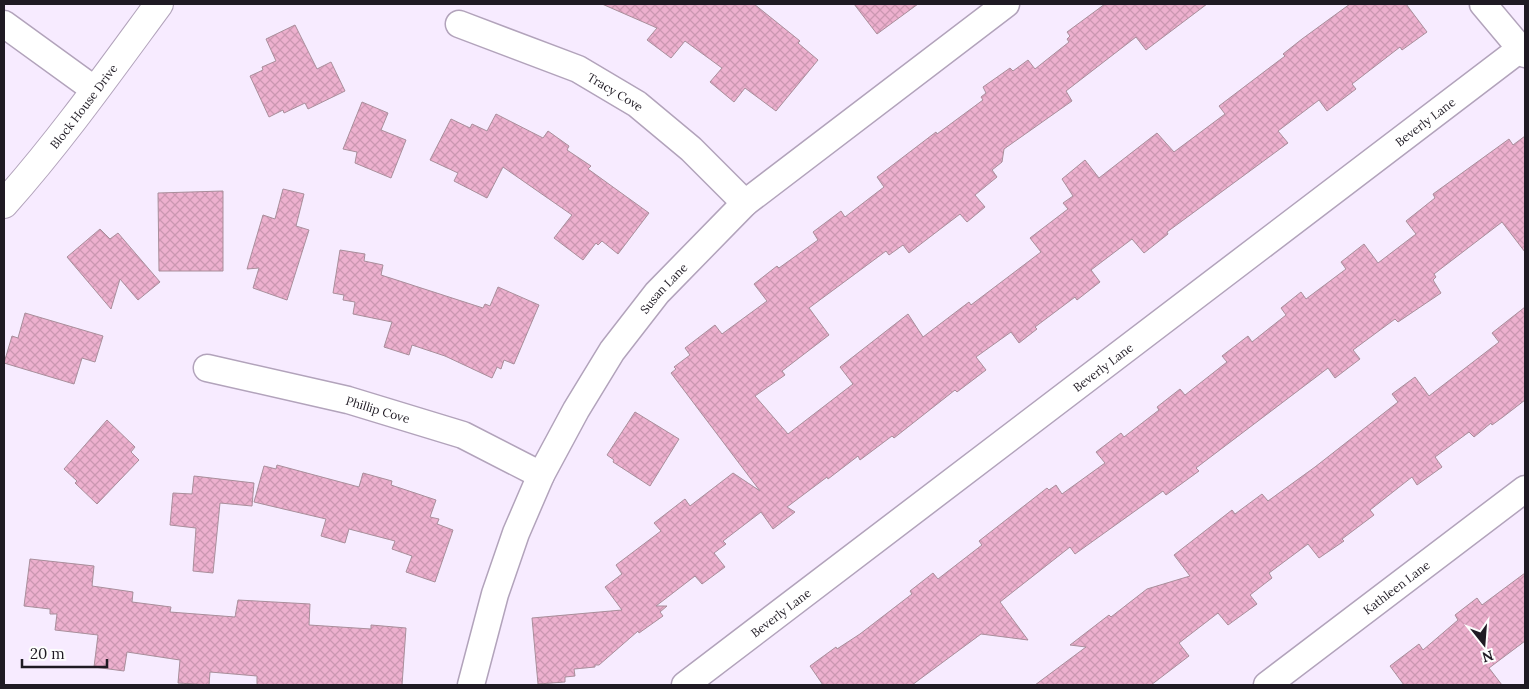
<svg xmlns="http://www.w3.org/2000/svg" width="1529" height="689" viewBox="0 0 1529 689" font-family="Lora,serif">
<style>
.building{fill:url(#building-cross-hatch);stroke:#a98e9b}
.lines{fill:none;stroke-linecap:round;stroke-linejoin:round}
.minor-casing{stroke:#b2a3bb;stroke-width:29}
.tertiary-casing{stroke:#b2a3bb;stroke-width:30}
.minor{stroke:#fff;stroke-width:26}
.tertiary{stroke:#fff;stroke-width:28}
.labels{text-anchor:middle;dominant-baseline:central;stroke-width:5;stroke-linejoin:round;paint-order:stroke}
.street-label{font-size:12px;fill:#1f1a23;stroke:#fdfdfd}
</style>
<defs>
<pattern id="building-cross-hatch" width="8" height="8" patternUnits="userSpaceOnUse" patternTransform="scale(1.25)"><rect width="8" height="8" fill="#edb0ce"/><path d="M0 0l8 8M0 8l8-8" fill="none" stroke="#cb97b1"/></pattern>
</defs>
<rect width="100%" height="100%" fill="#f7ebff"/>
<path class="building" d="M 602,4 L 754,4 L 800,41 L 798,43 L 818,60 L 776,111 L 745,88 L 734,102 L 710,82 L 722,68 L 685,41 L 671,58 L 647,40 L 657,28 Z
M 854,4 L 918,4 L 877,34 Z
M 1105,4 L 1207,4 L 1146,50 L 1136,37 L 1066,91 L 1072,101 L 1004,149 L 1002,162 L 992,170 L 997,177 L 975,195 L 985,207 L 967,222 L 960,214 L 909,253 L 903,245 L 889,255 L 886,251 L 809,308 L 829,335 L 782,371 L 785,375 L 755,396 L 788,434 L 853,384 L 840,367 L 908,314 L 923,337 L 969,302 L 971,305 L 1041,252 L 1030,238 L 1068,209 L 1063,203 L 1073,196 L 1062,179 L 1085,160 L 1099,178 L 1157,133 L 1174,152 L 1225,114 L 1219,106 L 1285,56 L 1283,54 L 1302,39 L 1350,4 L 1406,4 L 1427,32 L 1402,50 L 1400,47 L 1352,84 L 1356,89 L 1327,111 L 1319,100 L 1278,131 L 1288,143 L 1167,232 L 1168,234 L 1144,253 L 1132,239 L 1091,270 L 1100,282 L 1077,300 L 1075,297 L 1035,327 L 1037,329 L 1019,343 L 1011,332 L 976,357 L 986,370 L 957,392 L 955,390 L 894,438 L 892,436 L 860,460 L 858,456 L 828,479 L 827,477 L 787,507 L 795,512 L 773,529 L 761,512 L 723,541 L 726,544 L 714,553 L 725,567 L 702,584 L 695,576 L 656,606 L 667,606 L 660,612 L 663,616 L 639,633 L 638,631 L 599,665 L 595,665 L 595,667 L 574,669 L 575,676 L 565,677 L 565,682 L 538,684 L 532,618 L 622,610 L 605,587 L 622,574 L 616,565 L 661,531 L 654,523 L 685,499 L 690,506 L 733,473 L 760,491 L 671,373 L 676,369 L 674,367 L 690,355 L 685,348 L 715,325 L 722,334 L 767,301 L 754,284 L 777,266 L 779,268 L 818,240 L 813,232 L 841,211 L 845,217 L 884,187 L 877,177 L 936,132 L 937,134 L 983,100 L 981,97 L 986,93 L 983,87 L 1010,68 L 1013,71 L 1028,60 L 1035,69 L 1069,42 L 1067,39 L 1070,36 L 1067,32 Z
M 295,25 L 317,69 L 331,62 L 345,91 L 308,109 L 305,103 L 284,113 L 283,110 L 269,117 L 250,76 L 263,70 L 262,67 L 276,61 L 266,39 Z
M 362,102 L 388,113 L 381,130 L 406,140 L 391,178 L 355,163 L 357,152 L 343,149 Z
M 496,114 L 543,138 L 548,131 L 569,146 L 567,150 L 591,166 L 588,169 L 649,213 L 618,254 L 602,241 L 598,245 L 596,243 L 583,260 L 554,238 L 572,215 L 503,167 L 487,198 L 454,181 L 458,173 L 430,160 L 451,119 L 470,128 L 472,124 L 487,131 Z
M 1525,136 L 1525,252 L 1502,222 L 1434,274 L 1436,277 L 1433,280 L 1441,293 L 1398,322 L 1395,319 L 1353,350 L 1360,359 L 1335,378 L 1328,368 L 1196,468 L 1199,471 L 1166,495 L 1163,491 L 1075,554 L 1070,547 L 1000,602 L 1028,640 L 981,634 L 912,685 L 823,685 L 810,666 L 836,647 L 837,649 L 860,634 L 912,594 L 910,591 L 933,573 L 938,579 L 982,545 L 979,541 L 1047,488 L 1049,490 L 1056,485 L 1062,494 L 1105,463 L 1096,452 L 1121,433 L 1124,437 L 1159,410 L 1157,407 L 1180,389 L 1185,395 L 1227,362 L 1222,356 L 1248,336 L 1252,342 L 1286,315 L 1281,308 L 1301,292 L 1306,299 L 1346,269 L 1341,262 L 1364,244 L 1378,263 L 1416,234 L 1406,221 L 1435,198 L 1433,194 L 1509,139 L 1513,145 Z
M 283,189 L 304,194 L 296,226 L 309,230 L 287,300 L 253,288 L 259,268 L 247,269 L 263,215 L 275,219 Z
M 223,191 L 223,271 L 159,271 L 158,193 Z
M 100,229 L 110,239 L 118,233 L 160,282 L 138,300 L 120,279 L 111,309 L 67,257 Z
M 340,250 L 365,254 L 364,261 L 383,265 L 381,275 L 483,308 L 485,304 L 490,306 L 498,287 L 539,305 L 514,364 L 504,360 L 501,369 L 497,367 L 492,378 L 445,356 L 412,345 L 409,355 L 384,347 L 392,322 L 353,314 L 355,302 L 343,300 L 344,295 L 333,293 Z
M 1525,307 L 1525,400 L 1503,417 L 1492,425 L 1491,423 L 1474,437 L 1469,432 L 1435,457 L 1442,467 L 1417,485 L 1412,477 L 1370,510 L 1374,515 L 1342,539 L 1344,541 L 1319,558 L 1308,544 L 1269,573 L 1272,578 L 1250,595 L 1257,604 L 1228,625 L 1218,613 L 1179,643 L 1189,656 L 1151,685 L 1035,685 L 1086,647 L 1070,645 L 1109,615 L 1111,617 L 1147,589 L 1190,576 L 1174,555 L 1232,510 L 1235,514 L 1262,494 L 1268,501 L 1315,467 L 1398,402 L 1392,394 L 1415,377 L 1429,396 L 1499,342 L 1492,333 Z
M 25,313 L 103,336 L 95,362 L 82,358 L 74,384 L 4,363 L 12,336 L 18,338 Z
M 635,412 L 679,439 L 650,486 L 613,462 L 614,460 L 607,455 Z
M 107,420 L 135,447 L 131,452 L 139,460 L 97,504 L 75,483 L 77,481 L 64,469 Z
M 277,465 L 359,487 L 363,473 L 392,481 L 391,485 L 436,500 L 430,517 L 439,519 L 437,524 L 453,530 L 435,582 L 406,572 L 412,556 L 392,549 L 395,541 L 349,529 L 345,543 L 321,536 L 326,519 L 254,502 L 264,466 L 276,469 Z
M 194,476 L 254,483 L 252,506 L 220,503 L 213,573 L 193,571 L 196,528 L 170,525 L 173,493 L 192,494 Z
M 30,559 L 94,566 L 92,586 L 133,592 L 132,602 L 171,607 L 170,612 L 235,617 L 238,600 L 310,604 L 309,625 L 371,629 L 371,625 L 406,628 L 402,685 L 257,685 L 257,676 L 210,672 L 209,685 L 178,683 L 180,660 L 127,652 L 124,671 L 94,667 L 98,635 L 55,630 L 57,614 L 50,614 L 50,609 L 24,606 Z
M 1525,573 L 1525,641 L 1489,668 L 1502,685 L 1404,685 L 1390,666 L 1419,644 L 1423,650 L 1458,620 L 1455,615 L 1477,598 L 1482,605 Z"/>
<g class="lines">
<defs>
<g id="minor">
<path d="M 1483,4 L 1525,54"/>
<path d="M 4,24 L 95,90"/>
<path id="s1" d="M 459,24 L 578,69 L 637,104 L 691,149 L 745,203"/>
<path id="s2" d="M 207,368 L 348,400 L 463,435 L 541,475"/>
<path id="s3" d="M 471,685 L 495,594 L 516,533 L 541,475 L 576,410 L 612,351 L 657,293 L 745,203 L 1006,4"/>
<path id="s4" d="M 685,685 L 1520,49"/>
<path id="s5" d="M 1267,685 L 1525,489"/>
</g>
<g id="tertiary">
<path id="s6" d="M 4,204 C 60,141 109,72 159,4"/>
</g>
</defs>
<use href="#minor" class="minor-casing"/>
<use href="#tertiary" class="tertiary-casing"/>
<use href="#minor" class="minor"/>
<use href="#tertiary" class="tertiary"/>
</g>
<g class="labels">
<g class="street-label">
<text stroke="none"><textPath href="#s1" startOffset="171">Tracy Cove</textPath></text>
<text stroke="none"><textPath href="#s6" startOffset="126">Block House Drive</textPath></text>
<text stroke="none"><textPath href="#s4" startOffset="930">Beverly Lane</textPath></text>
<text stroke="none"><textPath href="#s3" startOffset="446">Susan Lane</textPath></text>
<text stroke="none"><textPath href="#s4" startOffset="525">Beverly Lane</textPath></text>
<text stroke="none"><textPath href="#s2" startOffset="176">Phillip Cove</textPath></text>
<text stroke="none"><textPath href="#s5" startOffset="162">Kathleen Lane</textPath></text>
<text stroke="none"><textPath href="#s4" startOffset="120">Beverly Lane</textPath></text>
</g>
</g>
<rect width="1529" height="689" fill="none" stroke="#1f1a23" stroke-width="10"/>
<g transform="translate(1484 644) rotate(163)" stroke="#fdfdfd" stroke-width="4" paint-order="stroke">
<path d="M0-4L9 19L0 12L-9 19Z" fill="#1f1a23"/>
<text y="-8" font-size="14" font-weight="bold" text-anchor="middle" fill="#1f1a23">N</text>
</g>
<path d="M22 659v8h85v-8" fill="none" stroke="#1f1a23" stroke-width="2.5"/>
<text x="30" y="659" font-size="15" fill="#1f1a23" stroke="#fdfdfd" stroke-width="4" paint-order="stroke">20 m</text>
</svg>
